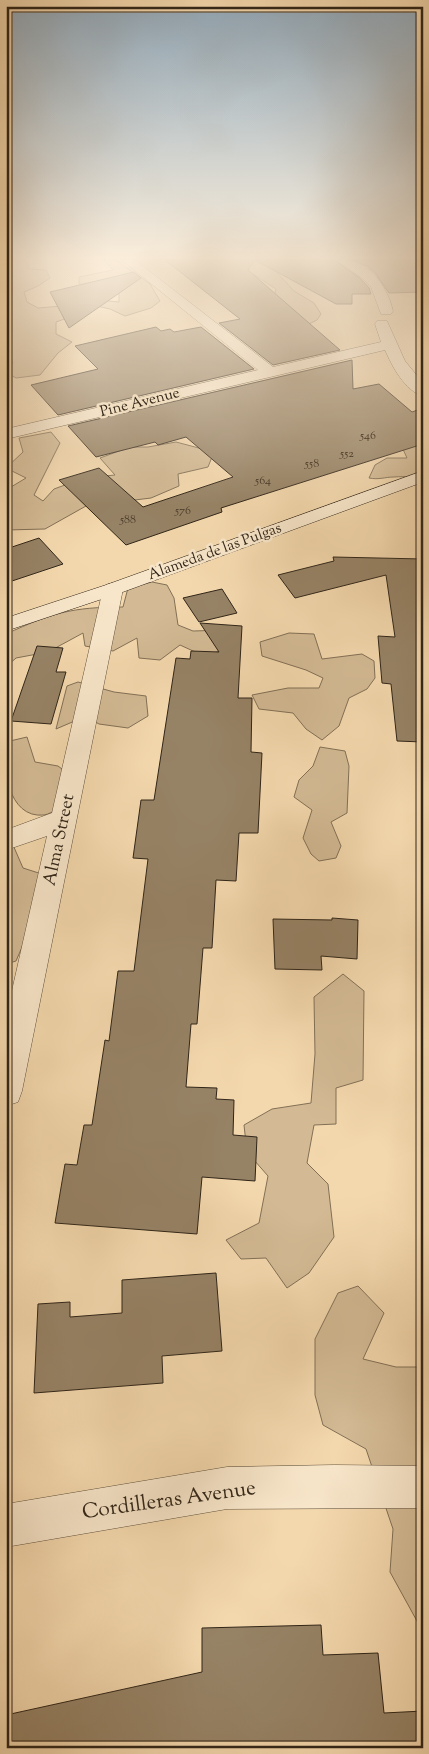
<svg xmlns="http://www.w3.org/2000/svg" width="429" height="1754" viewBox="0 0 429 1754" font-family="'Sorts Mill Goudy',serif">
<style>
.green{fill:#d3ba94;stroke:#827056}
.building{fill:#968265;stroke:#302518}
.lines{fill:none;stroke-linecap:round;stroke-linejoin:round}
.minor-casing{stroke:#61523d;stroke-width:1}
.secondary-casing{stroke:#302518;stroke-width:1}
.minor{fill:#f8e6ca;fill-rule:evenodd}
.secondary{fill:#f8e6ca;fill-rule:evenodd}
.labels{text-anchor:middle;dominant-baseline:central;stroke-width:5;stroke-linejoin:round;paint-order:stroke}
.far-number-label{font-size:12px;fill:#4a3c2b}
.far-street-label{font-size:15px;fill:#302518;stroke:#f8e6ca}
.street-label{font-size:18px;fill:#302518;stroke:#f8e6ca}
.near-street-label{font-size:21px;fill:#302518;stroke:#f8e6ca}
</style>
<rect width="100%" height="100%" fill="#f4d8ad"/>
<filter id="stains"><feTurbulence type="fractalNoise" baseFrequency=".004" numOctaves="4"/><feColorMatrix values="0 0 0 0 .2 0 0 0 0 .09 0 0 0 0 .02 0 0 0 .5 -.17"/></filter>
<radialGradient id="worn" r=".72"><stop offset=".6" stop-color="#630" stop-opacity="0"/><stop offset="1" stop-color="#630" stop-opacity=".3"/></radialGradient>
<path class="green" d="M 6,260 L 26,260 L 29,269 L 46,270 L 50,278 L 38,286 L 24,292 L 27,302 L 38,308 L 62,306 L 70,317 L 56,322 L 56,334 L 72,342 L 58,353 L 40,375 L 16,378 L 7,373 L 13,362 L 6,360 Z
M 104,260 L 116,260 L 150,284 L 160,301 L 151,308 L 125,316 L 110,309 L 83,303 L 87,299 L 119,302 L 119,287 L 79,284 L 79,277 L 113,270 Z
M 226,260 L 249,260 L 272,267 L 294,291 L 314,303 L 321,314 L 317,320 L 305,326 L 274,297 L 276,289 L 253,274 L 233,269 Z
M 51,432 L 60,443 L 34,495 L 43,501 L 54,489 L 84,478 L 115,475 L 100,458 L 130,447 L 148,447 L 176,442 L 214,452 L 208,467 L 178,474 L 179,486 L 151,498 L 86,506 L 45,529 L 6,530 L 6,490 L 26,478 L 6,468 L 23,452 L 19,438 Z
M 423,437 L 423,473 C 410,478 407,476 394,477 C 385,477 379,480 369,478 L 375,465 L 387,458 L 407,458 L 402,447 Z
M 152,582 L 167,585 L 174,598 L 178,625 L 193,631 L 227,630 L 238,645 L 204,656 L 180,645 L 160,660 L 139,658 L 137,638 L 113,651 L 85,646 L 83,633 L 48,652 L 16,658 L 6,667 L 6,634 C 52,613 72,607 123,607 L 128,588 Z
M 289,633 L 314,634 L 322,659 L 362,654 L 374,661 L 375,678 L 367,689 L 349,698 L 339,726 L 322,740 L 306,729 L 293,713 L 259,709 L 252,695 L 288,688 L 319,688 L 323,678 L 306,670 L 262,656 L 260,642 Z
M 78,682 L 114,692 L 146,696 L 148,716 L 128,728 L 99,724 L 81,714 L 77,720 L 56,729 L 67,686 Z
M 27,737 L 35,762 L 58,766 L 78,781 L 77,796 C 70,801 52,814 44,815 C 8,819 0,765 10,741 Z
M 320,747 L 345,751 L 349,766 L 347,813 L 331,822 L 341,846 L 336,858 L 319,861 L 311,854 L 303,838 L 312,810 L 294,797 L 299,780 L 313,766 Z
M 13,845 L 23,868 L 48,876 L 39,908 L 16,961 L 6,964 L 6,848 Z
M 343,974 L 364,991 L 363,1080 L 336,1088 L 336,1124 L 314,1125 L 307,1163 L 328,1184 L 334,1237 L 309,1273 L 287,1288 L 266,1258 L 241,1259 L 226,1240 L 259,1223 L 268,1176 L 247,1152 L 244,1125 L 272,1109 L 311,1103 L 315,1054 L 314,997 Z
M 358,1286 L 384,1313 L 363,1359 L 396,1367 L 423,1367 L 423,1632 L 390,1572 L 393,1529 L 366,1449 L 323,1425 L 315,1395 L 315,1339 L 338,1293 Z"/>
<path class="building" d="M 165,260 L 334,260 L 360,278 L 369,288 L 371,294 L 352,294 L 352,304 L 336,304 L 255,260 L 248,270 L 340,350 L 273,365 L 219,323 L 240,319 Z
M 352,260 L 423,260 L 423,292 L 389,293 L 375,273 L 367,266 Z
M 134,272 L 141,278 L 69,328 L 50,292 Z
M 156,327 L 161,331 L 170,329 L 174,332 L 201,327 L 254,369 L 58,415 L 31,385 L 98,369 L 75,346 Z
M 352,360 L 353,389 L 379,384 L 412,412 L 423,408 L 423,444 L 221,508 L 222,512 L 126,545 L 59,480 L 99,468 L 143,507 L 233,477 L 186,437 L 158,445 L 155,442 L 96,457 L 68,426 Z
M 39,538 L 63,564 L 6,583 L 6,549 Z
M 333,557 L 423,559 L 423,742 L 397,741 L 391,684 L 382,683 L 378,636 L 395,637 L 386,575 L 295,598 L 278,575 L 334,561 Z
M 222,589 L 237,613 L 199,622 L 183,598 Z
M 200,623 L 242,626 L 238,698 L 252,698 L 251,752 L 262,753 L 258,833 L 239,833 L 236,881 L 216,880 L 212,948 L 203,948 L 197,1024 L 191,1024 L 186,1087 L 217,1088 L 216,1099 L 234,1100 L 233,1135 L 257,1137 L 255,1181 L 202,1177 L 197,1234 L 55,1223 L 65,1164 L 77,1165 L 84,1125 L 92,1125 L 105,1040 L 109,1041 L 118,971 L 134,971 L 148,859 L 133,858 L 141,800 L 154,800 L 176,658 L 190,659 L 191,651 L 219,652 Z
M 37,646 L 63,648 L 56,672 L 66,672 L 51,724 L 11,721 Z
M 332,918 L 358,920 L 357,959 L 321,956 L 322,970 L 275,969 L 273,919 L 332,920 Z
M 216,1273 L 222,1351 L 162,1356 L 163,1383 L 34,1393 L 38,1304 L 70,1302 L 70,1317 L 122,1313 L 122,1280 Z
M 321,1625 L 323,1655 L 378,1653 L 384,1713 L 423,1711 L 423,1748 L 6,1748 L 6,1715 L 202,1672 L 202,1628 Z"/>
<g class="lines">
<defs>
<path id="minor" d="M 122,260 L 135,260 L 273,367 L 381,342 L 375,324 L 377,321 L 387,321 L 405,361 L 423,383 L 423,396 C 405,391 392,366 385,350 L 6,439 L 6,429 L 258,370 Z
M 336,260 C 366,257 387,284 393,311 L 391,314 L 381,314 L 371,287 L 361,277 Z
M 113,583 L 120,585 L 123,589 L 22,1091 L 18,1102 L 6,1106 L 6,1017 L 47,836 L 6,850 L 6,830 L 52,813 L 103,589 L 106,585 Z
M 335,1465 L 423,1466 L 423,1508 L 227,1509 L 6,1547 L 6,1504 L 227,1467 Z"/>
<path id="secondary" d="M 423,471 L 423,482 L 120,593 L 6,631 L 6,618 L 106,585 Z"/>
</defs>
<use href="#minor" class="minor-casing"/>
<use href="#secondary" class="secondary-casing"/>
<use href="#minor" class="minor"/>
<use href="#secondary" class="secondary"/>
</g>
<linearGradient id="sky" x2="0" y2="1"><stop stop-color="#92aabc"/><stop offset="0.51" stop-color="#faedda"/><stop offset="1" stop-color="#faedda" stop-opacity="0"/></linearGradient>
<rect width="429" height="505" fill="url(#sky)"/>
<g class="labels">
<g class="far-number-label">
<text x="368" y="436">546</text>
<text x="347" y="454">552</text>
<text x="312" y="464">558</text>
<text x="263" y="481">564</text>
<text x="183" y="511">576</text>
<text x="128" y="520">588</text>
</g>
<g class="far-street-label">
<text transform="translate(140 403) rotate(-14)">Pine Avenue</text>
<text transform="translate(215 552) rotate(-20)">Alameda de las Pulgas</text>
</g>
<g class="street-label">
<text transform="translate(60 840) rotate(-78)">Alma Street</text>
</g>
<g class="near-street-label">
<text transform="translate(169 1501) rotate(-8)">Cordilleras Avenue</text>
</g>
</g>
<rect width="429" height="1754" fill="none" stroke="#f4d8ad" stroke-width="25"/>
<rect x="8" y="8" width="414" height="1739" fill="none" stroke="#302518" stroke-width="2.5"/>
<rect x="12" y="12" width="404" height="1729" fill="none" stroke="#302518"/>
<rect width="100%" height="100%" filter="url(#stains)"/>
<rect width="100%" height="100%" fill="url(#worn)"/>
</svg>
